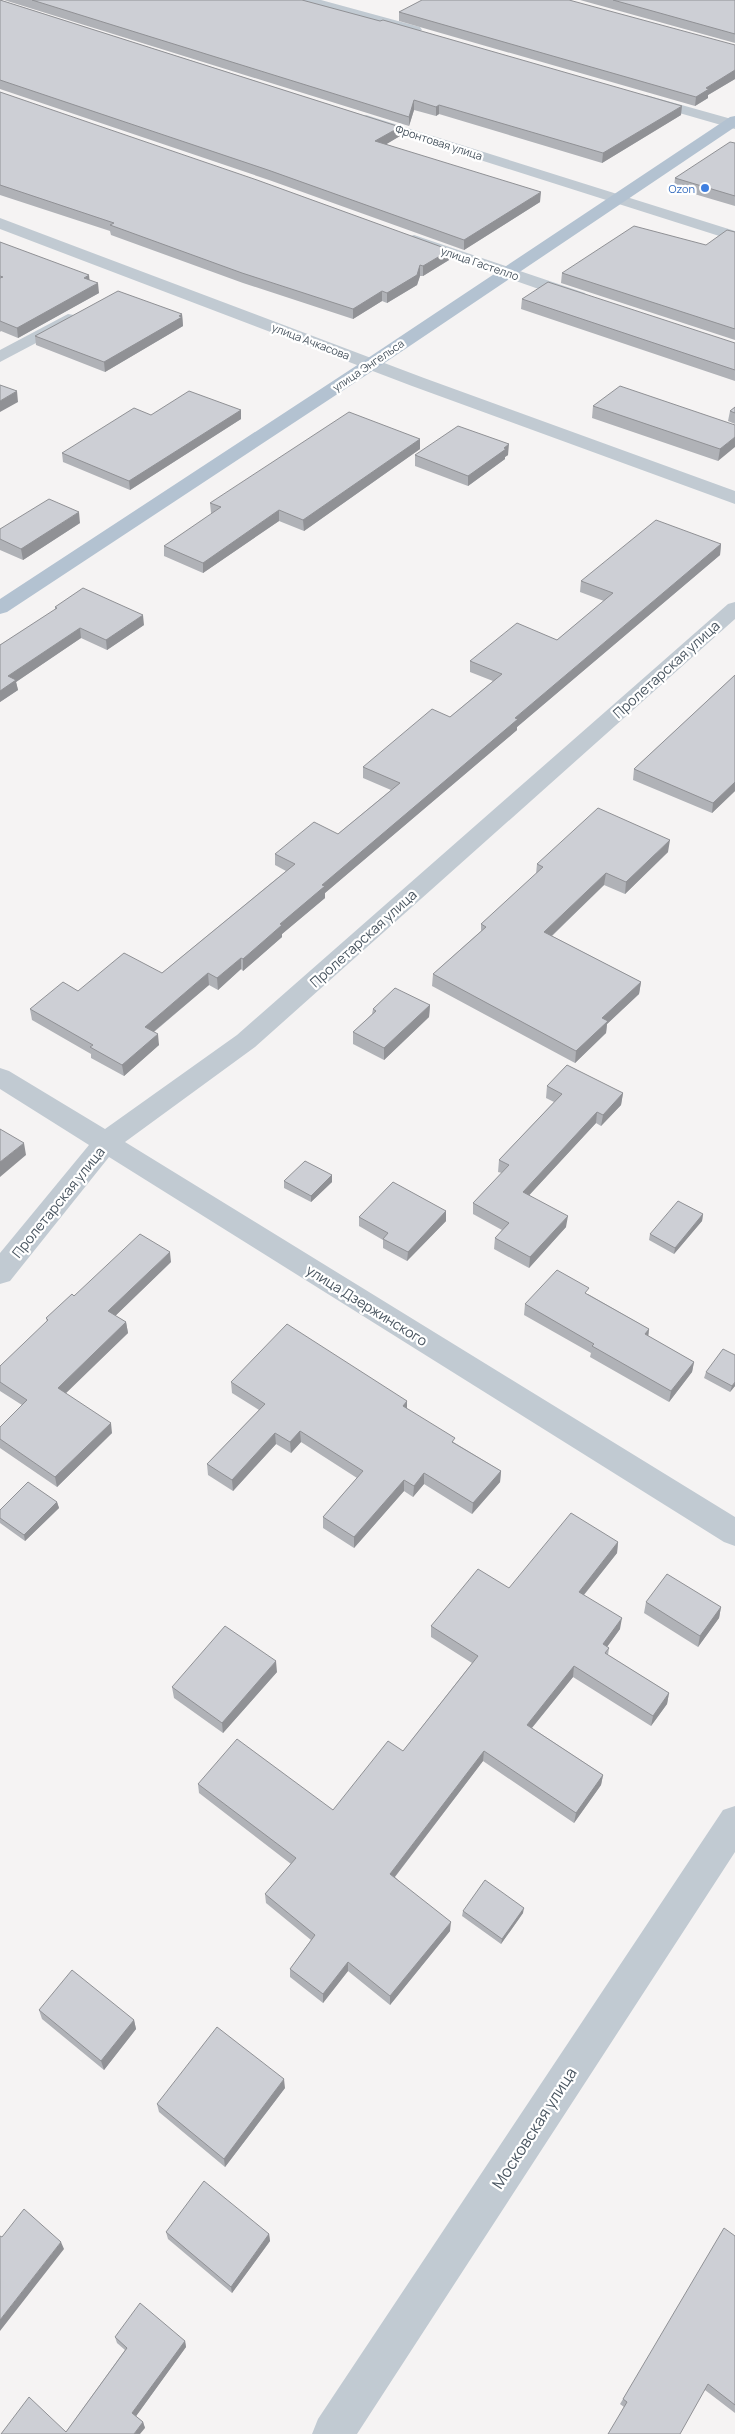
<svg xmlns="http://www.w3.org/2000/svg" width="735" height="2434" viewBox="0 0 735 2434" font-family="Manrope,sans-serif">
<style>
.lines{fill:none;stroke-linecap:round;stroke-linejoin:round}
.minor{fill:#c1cad2;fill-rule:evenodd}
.major{fill:#b3c2d1;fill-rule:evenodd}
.wall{fill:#b0b2b7}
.shaded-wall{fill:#909195}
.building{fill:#cdcfd5;stroke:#909195}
.shop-dot{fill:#3f7fe0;stroke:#fff;stroke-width:2}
.labels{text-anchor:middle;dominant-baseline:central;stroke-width:4.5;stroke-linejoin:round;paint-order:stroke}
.far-street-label{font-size:11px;fill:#4a5661;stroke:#fff}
.far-shop-label{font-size:11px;fill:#366cbe;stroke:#fff;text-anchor:end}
.street-label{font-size:14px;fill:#4a5661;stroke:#fff}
.near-street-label{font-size:16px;fill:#4a5661;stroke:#fff}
</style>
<rect width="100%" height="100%" fill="#f5f3f3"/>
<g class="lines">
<path class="minor" d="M 299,0 L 321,0 L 420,27 L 422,30 L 415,34 L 301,3 Z
M 646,95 L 735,120 L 735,129 L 641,102 L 639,99 Z
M 366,115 L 735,231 L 735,241 L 361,122 L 359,119 Z
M 0,218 L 424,378 L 735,491 L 735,504 L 412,386 L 0,229 Z
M 414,235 L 585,293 L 587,297 L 585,301 L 573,301 L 408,243 L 406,240 L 408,237 Z
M 68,314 L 74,315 L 77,319 L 74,323 L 0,362 L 0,350 Z
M 735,602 L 735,619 L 255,1047 L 125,1142 L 735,1517 L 735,1546 L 724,1542 L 109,1157 L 10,1281 L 0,1284 L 0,1253 L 89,1145 L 0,1089 L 0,1068 L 9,1071 L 105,1129 L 237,1035 L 728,604 Z
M 735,1806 L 735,1852 L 357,2434 L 312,2434 L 318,2419 L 723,1810 Z"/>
<path class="major" d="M 735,116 L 735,127 L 377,368 L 7,612 L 0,614 L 0,599 L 365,360 L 730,117 Z"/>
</g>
<path class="wall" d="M 0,0 L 400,127 L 400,136 L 386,144 L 540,202 L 464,250 L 269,180 L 0,89 Z
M 4,0 L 302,0 L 681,115 L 602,163 L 439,114 L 436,116 L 414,110 L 409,126 Z
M 580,0 L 735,0 L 735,43 Z
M 399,12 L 735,45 L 735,79 L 708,95 L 708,98 L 695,106 L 399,21 Z
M 0,92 L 449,260 L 423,276 L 420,276 L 417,285 L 387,303 L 382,301 L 353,319 L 243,283 L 111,235 L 110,231 L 0,195 Z
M 735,143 L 735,206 L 674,188 L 675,178 Z
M 735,232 L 735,340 L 561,283 L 562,273 L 706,245 Z
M 0,242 L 90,280 L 99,293 L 18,338 L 1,331 L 0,332 Z
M 522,299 L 735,343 L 735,381 L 521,309 Z
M 182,314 L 183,326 L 105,372 L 36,345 L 35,336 Z
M 593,406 L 735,425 L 718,461 L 592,418 Z
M 735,407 L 735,424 L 728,421 L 730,411 Z
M 241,410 L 241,419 L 130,490 L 63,462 L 62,453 L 151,415 Z
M 420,439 L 420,449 L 304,531 L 279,521 L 203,573 L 164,556 L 164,546 L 212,514 L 211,513 L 210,503 Z
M 415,455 L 508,455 L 505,457 L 505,459 L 468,486 L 415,466 Z
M 80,523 L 23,560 L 0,550 L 0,529 Z
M 721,544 L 720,555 L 517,727 L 517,730 L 325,893 L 325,898 L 282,934 L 282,937 L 243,971 L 241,969 L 218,990 L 209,985 L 154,1032 L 159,1045 L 124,1076 L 91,1058 L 91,1054 L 32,1020 L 30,1009 L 78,991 L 162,973 L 286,871 L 275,865 L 275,854 L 338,834 L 391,790 L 363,778 L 363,767 L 450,717 L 493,681 L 470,672 L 470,661 L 557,640 L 604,601 L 580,592 L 581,581 Z
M 55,607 L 144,625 L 107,650 L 81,638 L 16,682 L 18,690 L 0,702 L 0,645 L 55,610 Z
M 735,675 L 735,791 L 712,813 L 633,780 L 634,769 Z
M 668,852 L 625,894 L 604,885 L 552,936 L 641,982 L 639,994 L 607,1024 L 606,1033 L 575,1063 L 432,986 L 433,974 L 481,931 L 481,924 L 536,874 L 537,864 Z
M 430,1005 L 429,1017 L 384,1060 L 353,1044 L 353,1032 L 372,1014 L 373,1009 Z
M 547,1086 L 623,1093 L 621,1105 L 601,1126 L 596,1123 L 529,1195 L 566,1227 L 529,1268 L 494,1249 L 495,1238 L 502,1230 L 473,1214 L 473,1203 L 502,1173 L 498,1172 L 499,1160 L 554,1102 L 546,1098 Z
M 332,1175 L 332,1182 L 311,1202 L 284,1188 L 284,1181 Z
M 446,1211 L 446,1221 L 407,1261 L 383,1248 L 383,1240 L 359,1226 L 359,1217 Z
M 703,1214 L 702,1221 L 674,1254 L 649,1240 L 650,1234 Z
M 171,1262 L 115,1316 L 126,1322 L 128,1333 L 65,1393 L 112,1433 L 57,1487 L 0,1448 L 0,1427 L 22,1405 L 0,1391 L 0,1366 L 47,1322 L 46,1318 L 74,1296 Z
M 588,1294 L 649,1329 L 648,1336 L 694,1362 L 692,1372 L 669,1402 L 590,1357 L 591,1353 L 524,1315 L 525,1304 Z
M 706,1372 L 735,1386 L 730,1392 L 704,1378 Z
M 231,1382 L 407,1401 L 407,1409 L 455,1443 L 501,1471 L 500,1482 L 472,1514 L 424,1484 L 413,1497 L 404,1491 L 354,1548 L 323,1528 L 323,1517 L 357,1478 L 301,1442 L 291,1453 L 276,1444 L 233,1491 L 208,1475 L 207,1464 L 259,1410 L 232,1393 Z
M 57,1502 L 59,1508 L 25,1541 L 0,1523 L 0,1510 Z
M 618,1542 L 617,1553 L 584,1595 L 620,1629 L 607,1647 L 609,1648 L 608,1655 L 669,1693 L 667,1704 L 651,1726 L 573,1677 L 532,1728 L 603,1775 L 601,1785 L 574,1823 L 483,1761 L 395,1877 L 450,1931 L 390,2005 L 348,1971 L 323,2003 L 290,1977 L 290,1969 L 311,1940 L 266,1903 L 265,1894 L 291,1864 L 199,1793 L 198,1784 L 333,1810 L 403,1751 L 472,1663 L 431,1637 L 431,1626 L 509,1588 Z
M 646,1602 L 721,1607 L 719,1618 L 698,1647 L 644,1613 Z
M 277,1672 L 223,1733 L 174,1698 L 172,1687 Z
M 463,1911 L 523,1913 L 501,1944 L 462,1916 Z
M 39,2010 L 134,2020 L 136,2029 L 104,2070 L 42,2019 Z
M 285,2088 L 225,2167 L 159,2112 L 157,2104 Z
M 166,2232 L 269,2234 L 270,2241 L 232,2293 L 168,2239 Z
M 735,2236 L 735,2413 L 705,2390 L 624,2407 L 620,2404 L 623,2399 Z
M 115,2337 L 185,2341 L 186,2347 L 136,2416 L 143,2422 L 145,2428 L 66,2432 L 125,2350 L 117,2343 Z"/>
<path class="shaded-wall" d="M 735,70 L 735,79 L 708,95 L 708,98 L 695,106 L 696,97 L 706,88 Z
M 414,100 L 414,110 L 409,126 L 409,117 Z
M 439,105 L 439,114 L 436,116 L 436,107 Z
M 682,106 L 681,115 L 602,163 L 603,153 Z
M 400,127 L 400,136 L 375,151 L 375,141 Z
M 541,192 L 540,202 L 464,250 L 464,240 Z
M 450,250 L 449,260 L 423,276 L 423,266 Z
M 420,265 L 420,276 L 417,285 L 387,303 L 387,293 Z
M 89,275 L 90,285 L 84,278 Z
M 98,283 L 99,293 L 18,338 L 17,328 Z
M 382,291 L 382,301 L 353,319 L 353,309 Z
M 182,314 L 183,326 L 105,372 L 104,362 Z
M 17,391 L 18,402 L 0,412 L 0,401 Z
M 241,410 L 241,419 L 130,490 L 129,481 Z
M 735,437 L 735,447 L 718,461 L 720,449 Z
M 420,439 L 420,449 L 304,531 L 303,520 Z
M 509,444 L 508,455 L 505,457 L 505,459 L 468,486 L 468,476 Z
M 279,510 L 279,521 L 203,573 L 203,563 Z
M 79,512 L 80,523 L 23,560 L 21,549 Z
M 721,544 L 720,555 L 517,727 L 517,730 L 325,893 L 325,898 L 282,934 L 282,937 L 243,971 L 243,959 L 322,885 L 515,718 Z
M 143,615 L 144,625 L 107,650 L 106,640 Z
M 80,628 L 81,638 L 16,682 L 18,690 L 0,702 L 0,691 L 8,676 Z
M 735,782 L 735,791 L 712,813 L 713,803 Z
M 670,840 L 668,852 L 625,894 L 626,882 Z
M 606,873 L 604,885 L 543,944 L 544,932 Z
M 241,958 L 241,969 L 218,990 L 217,978 Z
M 208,973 L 209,985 L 146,1038 L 145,1027 Z
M 641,982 L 639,994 L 607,1024 L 606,1033 L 575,1063 L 576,1051 L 602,1018 Z
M 430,1005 L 429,1017 L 384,1060 L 384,1048 Z
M 158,1034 L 159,1045 L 124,1076 L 122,1065 Z
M 623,1093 L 621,1105 L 601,1126 L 603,1115 Z
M 597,1112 L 596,1123 L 522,1203 L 523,1192 Z
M 24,1143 L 26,1155 L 0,1177 L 0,1162 Z
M 332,1175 L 332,1182 L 311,1202 L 311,1196 Z
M 446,1211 L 446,1221 L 407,1261 L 408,1252 Z
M 703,1214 L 702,1221 L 674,1254 L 675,1248 Z
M 568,1216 L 566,1227 L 529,1268 L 530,1257 Z
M 170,1252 L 171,1262 L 110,1321 L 108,1311 Z
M 126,1322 L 128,1333 L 60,1399 L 58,1388 Z
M 649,1329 L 648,1339 L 645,1334 Z
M 694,1362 L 692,1372 L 669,1402 L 671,1391 Z
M 735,1382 L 735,1386 L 730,1392 L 732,1386 Z
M 407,1401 L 407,1412 L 403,1406 Z
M 111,1423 L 112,1433 L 57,1487 L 55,1477 Z
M 300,1431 L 301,1442 L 291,1453 L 290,1442 Z
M 275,1433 L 276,1444 L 233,1491 L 232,1480 Z
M 501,1471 L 500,1482 L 472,1514 L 473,1503 Z
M 424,1473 L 424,1484 L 413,1497 L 414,1486 Z
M 404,1480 L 404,1491 L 354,1548 L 354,1537 Z
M 57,1502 L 59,1508 L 25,1541 L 24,1535 Z
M 618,1542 L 617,1553 L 578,1602 L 579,1592 Z
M 721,1607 L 719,1618 L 698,1647 L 700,1636 Z
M 622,1618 L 620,1629 L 601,1655 L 603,1644 Z
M 276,1661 L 277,1672 L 223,1733 L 222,1723 Z
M 574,1666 L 573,1677 L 526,1735 L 527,1725 Z
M 669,1693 L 667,1704 L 651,1726 L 653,1716 Z
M 484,1751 L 483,1761 L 390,1883 L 390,1874 Z
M 603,1775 L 601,1785 L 574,1823 L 576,1813 Z
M 524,1908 L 523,1913 L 501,1944 L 502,1939 Z
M 451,1922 L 450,1931 L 390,2005 L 390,1996 Z
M 348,1962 L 348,1971 L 323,2003 L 323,1994 Z
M 134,2020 L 136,2029 L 104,2070 L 101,2061 Z
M 284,2079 L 285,2088 L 225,2167 L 224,2159 Z
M 269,2234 L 270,2241 L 232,2293 L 231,2287 Z
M 61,2242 L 64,2249 L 0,2331 L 0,2320 Z
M 185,2341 L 186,2347 L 134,2419 L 132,2413 Z
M 143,2422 L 145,2428 L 140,2434 L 134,2434 Z"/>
<path class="building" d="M 0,0 L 400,127 L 375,141 L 541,192 L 464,240 L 268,170 L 0,80 Z
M 32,0 L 302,0 L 380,21 L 383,20 L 682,106 L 603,153 L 439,105 L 436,107 L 414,100 L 409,117 Z
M 422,0 L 569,0 L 735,45 L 735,70 L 706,88 L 709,89 L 696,97 L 399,12 Z
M 613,0 L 735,0 L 735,34 Z
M 0,92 L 257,180 L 450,250 L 423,266 L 420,265 L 417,275 L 387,293 L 382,291 L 353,309 L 242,273 L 110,225 L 114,223 L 0,185 Z
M 730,142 L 735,143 L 735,196 L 675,178 Z
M 634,226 L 706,245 L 727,230 L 735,232 L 735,329 L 562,273 Z
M 0,242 L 89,275 L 84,278 L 98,283 L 17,328 L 0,321 L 0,278 L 3,277 L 0,276 Z
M 548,282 L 735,343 L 735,370 L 522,299 Z
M 118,291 L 182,314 L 179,316 L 182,317 L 104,362 L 35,336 Z
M 0,385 L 17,391 L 0,401 Z
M 620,386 L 735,425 L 735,437 L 720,449 L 593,406 Z
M 189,391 L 241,410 L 129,481 L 62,453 L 134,408 L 151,415 Z
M 735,407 L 735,413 L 730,411 Z
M 349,412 L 420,439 L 303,520 L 279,510 L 203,563 L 164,546 L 221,507 L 210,503 Z
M 458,426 L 509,444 L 504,448 L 506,449 L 468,476 L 415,455 Z
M 49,499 L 79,512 L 21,549 L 0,539 L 0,529 Z
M 656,520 L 721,544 L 515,718 L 518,719 L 322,885 L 325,886 L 280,924 L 282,925 L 243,959 L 241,958 L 217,978 L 208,973 L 145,1027 L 158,1034 L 122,1065 L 90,1047 L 93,1045 L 30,1009 L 63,982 L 78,991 L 124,953 L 162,973 L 295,864 L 275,854 L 314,822 L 338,834 L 400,783 L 363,767 L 432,709 L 450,717 L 502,674 L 470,661 L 517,623 L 557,640 L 613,593 L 581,581 Z
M 83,588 L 143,615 L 106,640 L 80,628 L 8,676 L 16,680 L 0,691 L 0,645 L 57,608 L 55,607 Z
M 735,675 L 735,782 L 713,803 L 634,769 Z
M 598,808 L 670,840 L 626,882 L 606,873 L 544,932 L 641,982 L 602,1018 L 608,1021 L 576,1051 L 433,974 L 486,927 L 481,924 L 543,867 L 537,864 Z
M 395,988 L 430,1005 L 384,1048 L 353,1032 L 376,1011 L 373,1009 Z
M 567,1065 L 623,1093 L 603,1115 L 597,1112 L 523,1192 L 568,1216 L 530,1257 L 495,1238 L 509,1223 L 473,1203 L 509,1165 L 499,1160 L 562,1094 L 547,1086 Z
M 0,1129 L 24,1143 L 0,1162 Z
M 305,1161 L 332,1175 L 311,1196 L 284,1181 Z
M 393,1182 L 446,1211 L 408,1252 L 383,1239 L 388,1233 L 359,1217 Z
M 678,1201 L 703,1214 L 675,1248 L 650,1234 Z
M 140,1234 L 170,1252 L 108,1311 L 126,1322 L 58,1388 L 111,1423 L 55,1477 L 0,1439 L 0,1427 L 27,1400 L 0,1382 L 0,1366 L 48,1320 L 46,1318 L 72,1294 L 74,1296 Z
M 557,1270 L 589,1288 L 585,1293 L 649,1329 L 645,1334 L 694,1362 L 671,1391 L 592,1346 L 594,1344 L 525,1304 Z
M 287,1324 L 407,1401 L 403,1406 L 455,1438 L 452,1442 L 501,1471 L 473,1503 L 424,1473 L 414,1486 L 404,1480 L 354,1537 L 323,1517 L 363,1471 L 300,1431 L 290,1442 L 275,1433 L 232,1480 L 207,1464 L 265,1404 L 231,1382 Z
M 723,1349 L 735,1355 L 735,1382 L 732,1386 L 706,1372 Z
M 28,1482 L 57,1502 L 24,1535 L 0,1518 L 0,1510 Z
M 571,1513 L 618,1542 L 579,1592 L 622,1618 L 603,1644 L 609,1648 L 605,1653 L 669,1693 L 653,1716 L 574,1666 L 527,1725 L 603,1775 L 576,1813 L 484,1751 L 390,1874 L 451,1922 L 390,1996 L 348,1962 L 323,1994 L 290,1969 L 315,1935 L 265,1894 L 296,1858 L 198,1784 L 237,1739 L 333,1810 L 388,1741 L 403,1751 L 478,1656 L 431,1626 L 478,1569 L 509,1588 Z
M 667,1574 L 721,1607 L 700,1636 L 646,1602 Z
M 225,1626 L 276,1661 L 222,1723 L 172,1687 Z
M 485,1880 L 524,1908 L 502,1939 L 463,1911 Z
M 72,1970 L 134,2020 L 101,2061 L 39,2010 Z
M 217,2027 L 284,2079 L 224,2159 L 157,2104 Z
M 204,2181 L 269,2234 L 231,2287 L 166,2232 Z
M 24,2209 L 61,2242 L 0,2320 L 0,2236 L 2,2237 Z
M 724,2228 L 735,2236 L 735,2405 L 708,2384 L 680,2434 L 608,2434 L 627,2402 L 623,2399 Z
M 140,2303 L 185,2341 L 132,2413 L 143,2422 L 134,2434 L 1,2434 L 29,2397 L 66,2432 L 127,2348 L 115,2337 Z"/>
<circle class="shop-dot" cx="705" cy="188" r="5"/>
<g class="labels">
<g class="far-street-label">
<text transform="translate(439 142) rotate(18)">Фронтовая улица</text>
<text transform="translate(480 263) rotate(19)">улица Гастелло</text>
<text transform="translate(311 341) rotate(21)">улица Ачкасова</text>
<text transform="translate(368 365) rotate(-34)">улица Энгельса</text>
</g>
<g class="far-shop-label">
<text x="695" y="188">Ozon</text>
</g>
<g class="street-label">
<text transform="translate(666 669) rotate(-42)">Пролетарская улица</text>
<text transform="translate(363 938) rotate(-42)">Пролетарская улица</text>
<text transform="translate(58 1202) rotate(-51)">Пролетарская улица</text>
<text transform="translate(367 1305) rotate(32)">улица Дзержинского</text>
</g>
<g class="near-street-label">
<text transform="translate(534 2128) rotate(-57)">Московская улица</text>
</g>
</g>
</svg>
